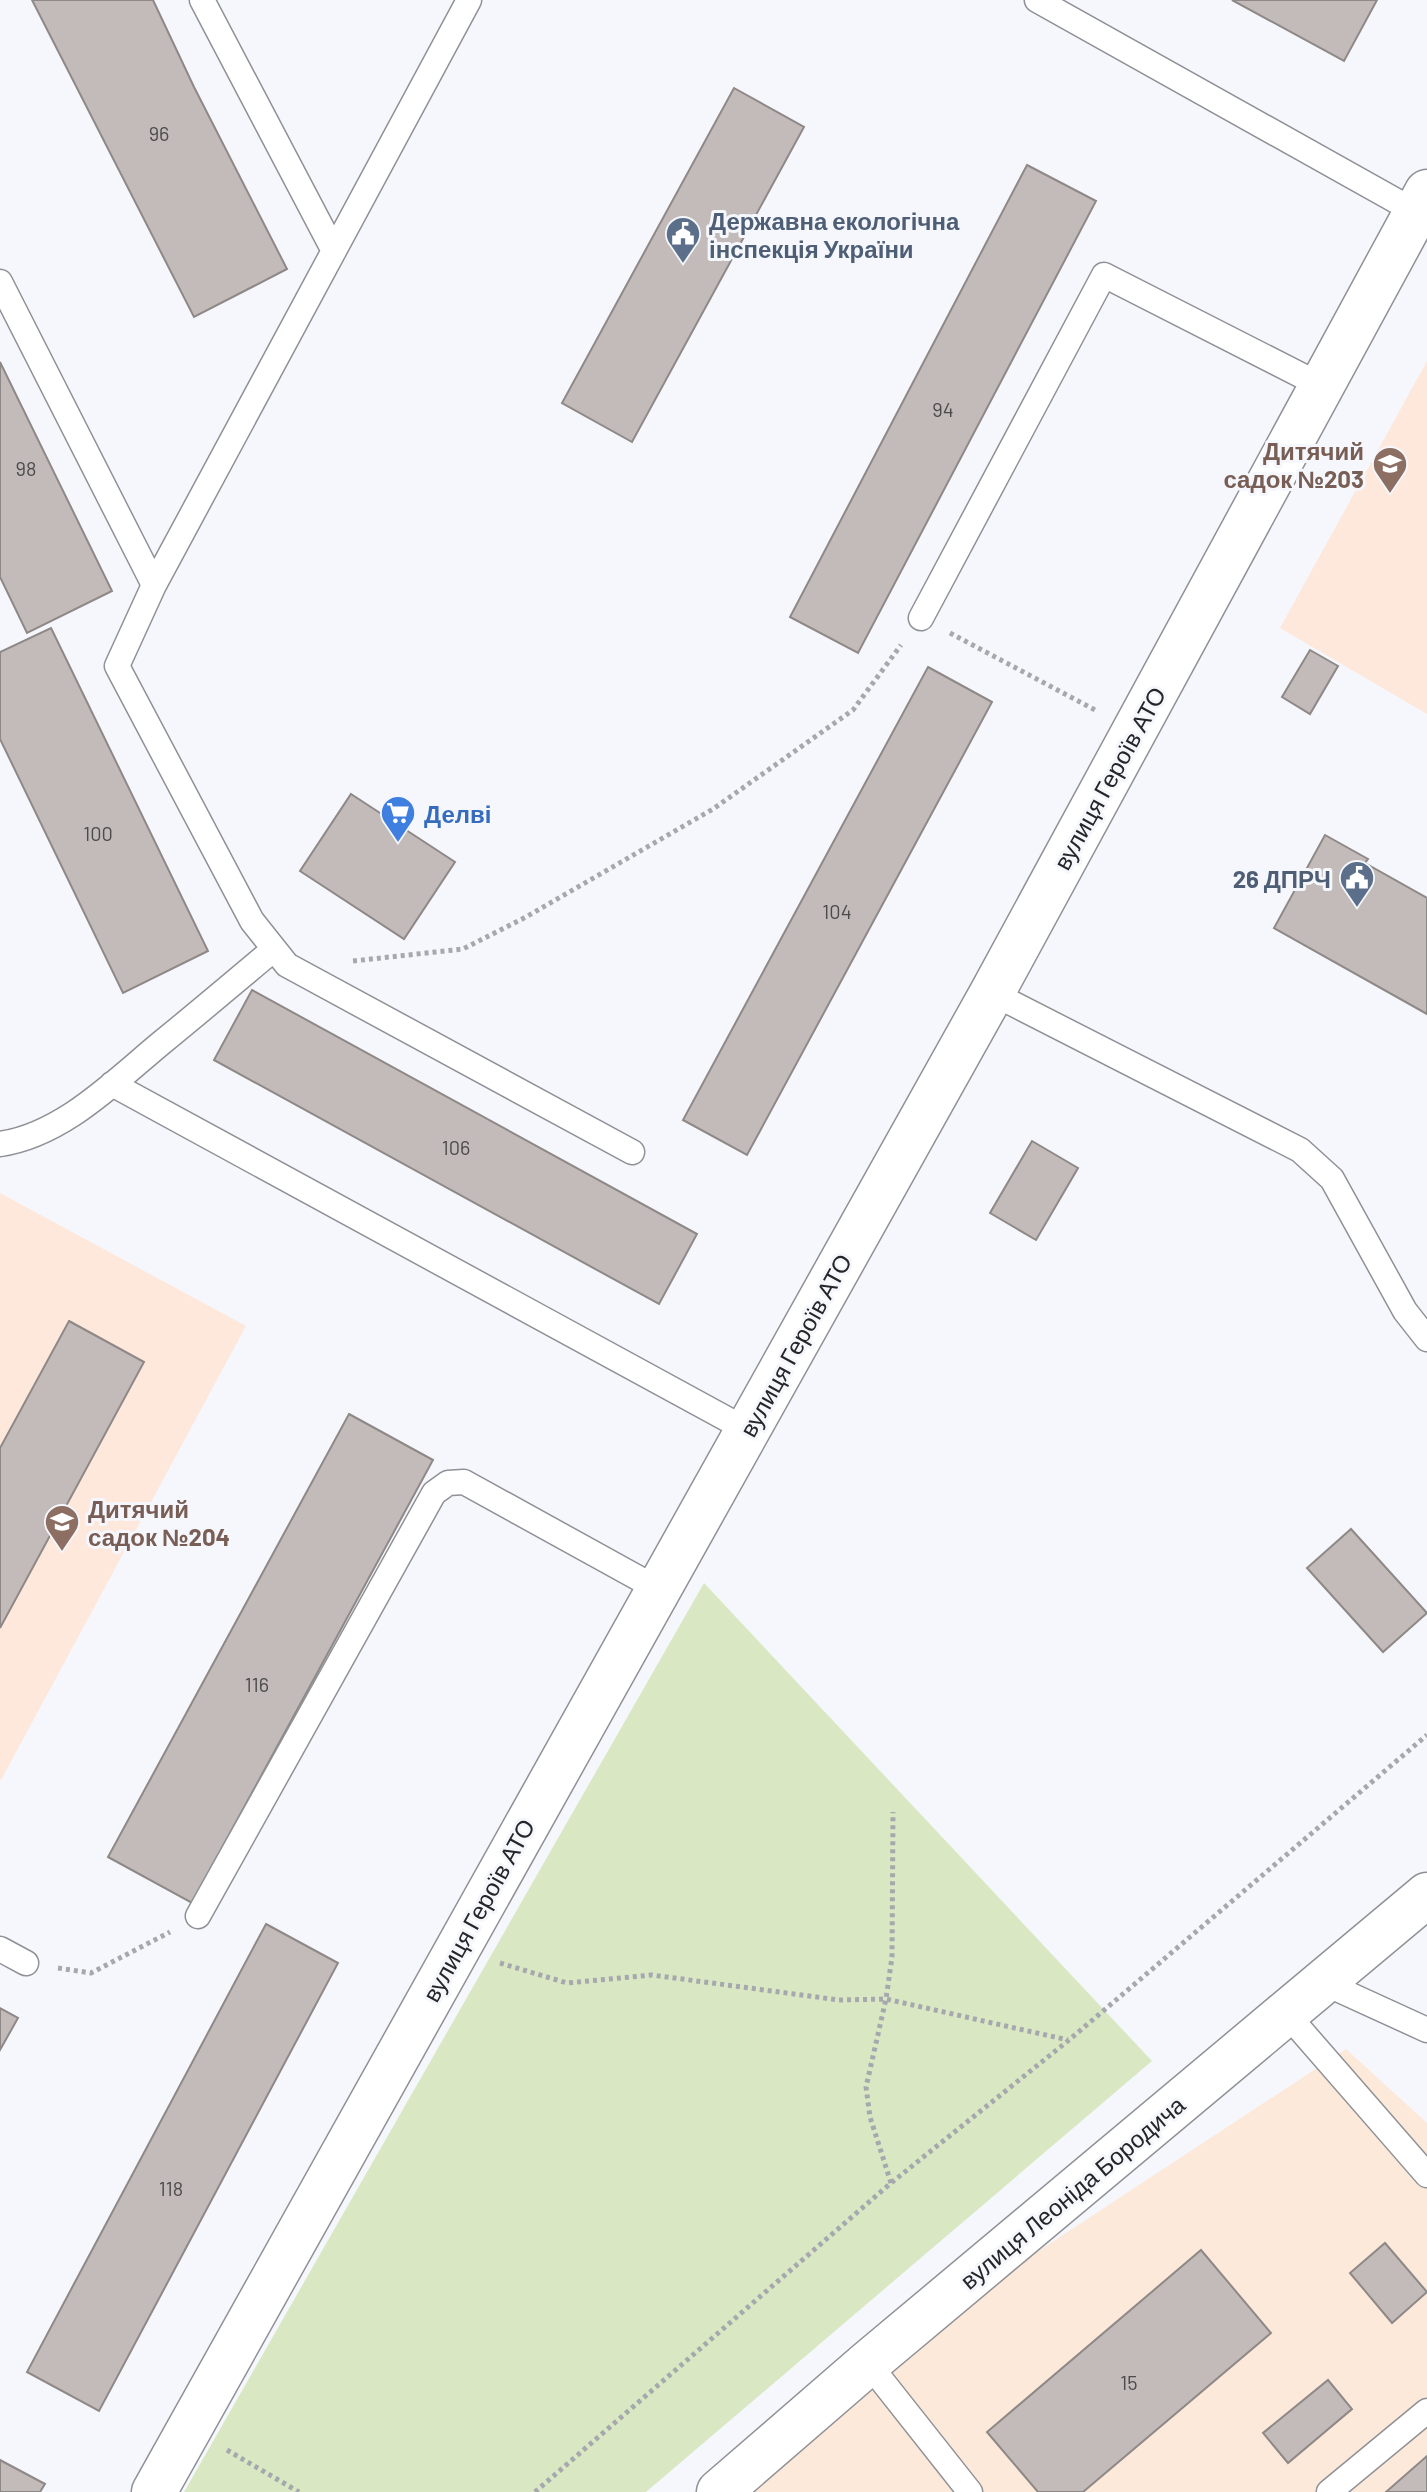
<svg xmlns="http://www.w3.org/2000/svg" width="1427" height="2492" viewBox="0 0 1427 2492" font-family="Barlow,sans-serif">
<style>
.industrial{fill:#fde9da}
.education{fill:#fee8db}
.green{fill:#d9e8c3}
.building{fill:#c2bbb9;stroke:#8e8886;stroke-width:2}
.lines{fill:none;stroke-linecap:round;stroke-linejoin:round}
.service-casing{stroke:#8f9196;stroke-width:27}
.minor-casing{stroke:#8f9196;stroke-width:47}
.tertiary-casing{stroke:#8f9196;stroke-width:47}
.path{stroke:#a6a8ad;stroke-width:5;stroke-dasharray:4 4;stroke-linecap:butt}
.service{stroke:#fff;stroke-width:24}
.minor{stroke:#fff;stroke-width:44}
.tertiary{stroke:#fff;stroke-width:44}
.labels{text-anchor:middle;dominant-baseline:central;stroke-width:6;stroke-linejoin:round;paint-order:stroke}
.number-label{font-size:20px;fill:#4c4b4c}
.service-label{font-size:24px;font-weight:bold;fill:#4e5e75;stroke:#f5f7fd;text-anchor:start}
.education-label{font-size:24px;font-weight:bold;fill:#785e54;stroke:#f5f7fd;text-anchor:end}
.street-label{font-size:24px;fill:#252628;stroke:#f5f7fd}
.shop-label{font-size:24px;font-weight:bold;fill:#366cbe;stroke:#f5f7fd;text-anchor:start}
</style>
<rect width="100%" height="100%" fill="#f5f7fd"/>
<path class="industrial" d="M 1346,2049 L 1427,2123 L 1427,2492 L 719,2492 L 868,2363 Z"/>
<path class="education" d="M 1427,361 L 1427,714 L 1280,628 Z
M 0,1193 L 246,1326 L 1,1780 L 0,1780 Z"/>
<path class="green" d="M 704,1583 L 1152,2061 L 646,2492 L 184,2492 Z"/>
<path class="building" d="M 32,0 L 153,0 L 194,87 L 287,269 L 194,317 Z
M 1232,0 L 1377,0 L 1344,61 Z
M 734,88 L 804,127 L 632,442 L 562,403 Z
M 1027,165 L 1096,201 L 858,653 L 790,617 Z
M 0,362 L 112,591 L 27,633 L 0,577 Z
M 51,628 L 208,951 L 123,993 L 0,739 L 0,652 Z
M 1310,650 L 1338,666 L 1310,714 L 1282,697 Z
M 928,667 L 992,702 L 747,1155 L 683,1120 Z
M 351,794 L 455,862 L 404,939 L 300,871 Z
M 1325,835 L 1368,859 L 1365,863 L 1427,898 L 1427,1014 L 1274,928 Z
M 252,990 L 697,1234 L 659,1304 L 214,1060 Z
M 1032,1141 L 1078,1168 L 1036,1240 L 990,1213 Z
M 69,1321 L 144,1362 L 0,1628 L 0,1448 Z
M 349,1414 L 433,1460 L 192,1903 L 108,1857 Z
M 1351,1529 L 1427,1613 L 1383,1652 L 1307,1568 Z
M 266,1924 L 338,1963 L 99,2411 L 27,2372 Z
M 0,2008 L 18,2018 L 0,2050 Z
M 1385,2243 L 1427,2292 L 1392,2323 L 1350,2273 Z
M 1201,2250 L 1271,2333 L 1083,2492 L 1038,2492 L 987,2432 Z
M 1328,2380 L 1352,2409 L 1288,2463 L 1263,2433 Z
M 1427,2456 L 1427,2492 L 1386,2492 Z
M 0,2460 L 45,2484 L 40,2492 L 0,2492 Z"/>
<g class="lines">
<defs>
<path id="service" d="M 202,0 L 334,251
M 1037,0 L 1416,212
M 0,282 L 154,585 L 117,666 L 252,921 L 287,965 L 632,1152
M 154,585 L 469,0
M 921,618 L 1104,275 L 1322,386
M 992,993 L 1300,1150 L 1332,1179 L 1405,1311 L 1427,1339
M 112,1084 L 747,1430
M 0,1144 C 62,1135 113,1083 160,1044 C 198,1013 236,981 274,949
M 198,1916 L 434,1493 L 448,1483 L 464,1482 L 658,1589
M 0,1949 L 26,1963
M 1322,1982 L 1427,2030
M 1285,2012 L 1427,2175
M 868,2363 L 970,2492
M 1329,2492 L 1427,2411"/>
<path id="minor" d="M 154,2492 L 992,993 L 1427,192"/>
<path id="tertiary" d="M 719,2492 L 868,2363 L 1427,1895"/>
</defs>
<use href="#service" class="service-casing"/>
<use href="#minor" class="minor-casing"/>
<use href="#tertiary" class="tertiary-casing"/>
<path class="path" d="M 950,633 L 1097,711
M 353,961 L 463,949 L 526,917 L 713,809 L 853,710 L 901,645
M 500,1963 L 567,1983 L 652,1975 L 839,2000 L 886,1999 L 1068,2040
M 58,1968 L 91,1973 L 170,1932
M 891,2183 L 870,2117 L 866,2087 L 886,1999 L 892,1957 L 893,1812
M 227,2450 L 299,2492
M 535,2492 L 891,2183 L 1069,2040 L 1427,1735"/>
<use href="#service" class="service"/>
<use href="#minor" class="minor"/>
<use href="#tertiary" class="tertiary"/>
</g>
<defs>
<symbol id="civic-pin" viewBox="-11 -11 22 30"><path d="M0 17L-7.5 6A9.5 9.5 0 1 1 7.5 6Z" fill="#5c6f8a" stroke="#f5f7fd"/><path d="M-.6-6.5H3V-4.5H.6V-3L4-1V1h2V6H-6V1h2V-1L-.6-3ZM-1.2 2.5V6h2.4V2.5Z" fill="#fff"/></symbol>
<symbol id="school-pin" viewBox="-11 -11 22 30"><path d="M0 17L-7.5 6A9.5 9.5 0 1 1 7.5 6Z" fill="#8d6e63" stroke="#f5f7fd"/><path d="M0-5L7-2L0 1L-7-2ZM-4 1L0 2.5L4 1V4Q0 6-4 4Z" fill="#fff"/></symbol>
<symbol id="supermarket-pin" viewBox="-11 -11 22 30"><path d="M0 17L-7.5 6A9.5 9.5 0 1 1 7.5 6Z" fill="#3f7fe0" stroke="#f5f7fd"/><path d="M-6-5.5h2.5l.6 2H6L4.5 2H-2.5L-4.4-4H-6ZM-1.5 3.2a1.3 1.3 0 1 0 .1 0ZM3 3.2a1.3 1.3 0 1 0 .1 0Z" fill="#fff"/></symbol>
</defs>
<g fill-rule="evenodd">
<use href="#civic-pin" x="663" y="214" width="40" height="54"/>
<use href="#school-pin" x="1370" y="444" width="40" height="54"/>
<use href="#supermarket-pin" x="378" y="793" width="40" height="54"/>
<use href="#civic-pin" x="1337" y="858" width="40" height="54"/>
<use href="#school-pin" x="42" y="1502" width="40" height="54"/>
</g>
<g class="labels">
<g class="number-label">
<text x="159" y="133">96</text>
<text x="943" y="409">94</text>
<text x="26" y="468">98</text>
<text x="98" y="833">100</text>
<text x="837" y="911">104</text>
<text x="456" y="1147">106</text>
<text x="257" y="1684">116</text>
<text x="171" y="2188">118</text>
<text x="1129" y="2382">15</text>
</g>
<g class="service-label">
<text x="709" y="220">Державна екологічна<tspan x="709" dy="28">інспекція України</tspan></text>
<text x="1331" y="878" text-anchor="end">26 ДПРЧ</text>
</g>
<g class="education-label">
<text x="1364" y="450">Дитячий<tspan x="1364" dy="28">садок №203</tspan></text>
<text x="88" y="1508" text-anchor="start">Дитячий<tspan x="88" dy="28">садок №204</tspan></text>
</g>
<g class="street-label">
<text transform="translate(1109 778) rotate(-61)">вулиця Героїв АТО</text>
<text transform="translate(795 1345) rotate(-61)">вулиця Героїв АТО</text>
<text transform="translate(478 1910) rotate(-61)">вулиця Героїв АТО</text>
<text transform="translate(1072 2192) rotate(-40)">вулиця Леоніда Бородича</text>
</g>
<g class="shop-label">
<text x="424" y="813">Делві</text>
</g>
</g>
</svg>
